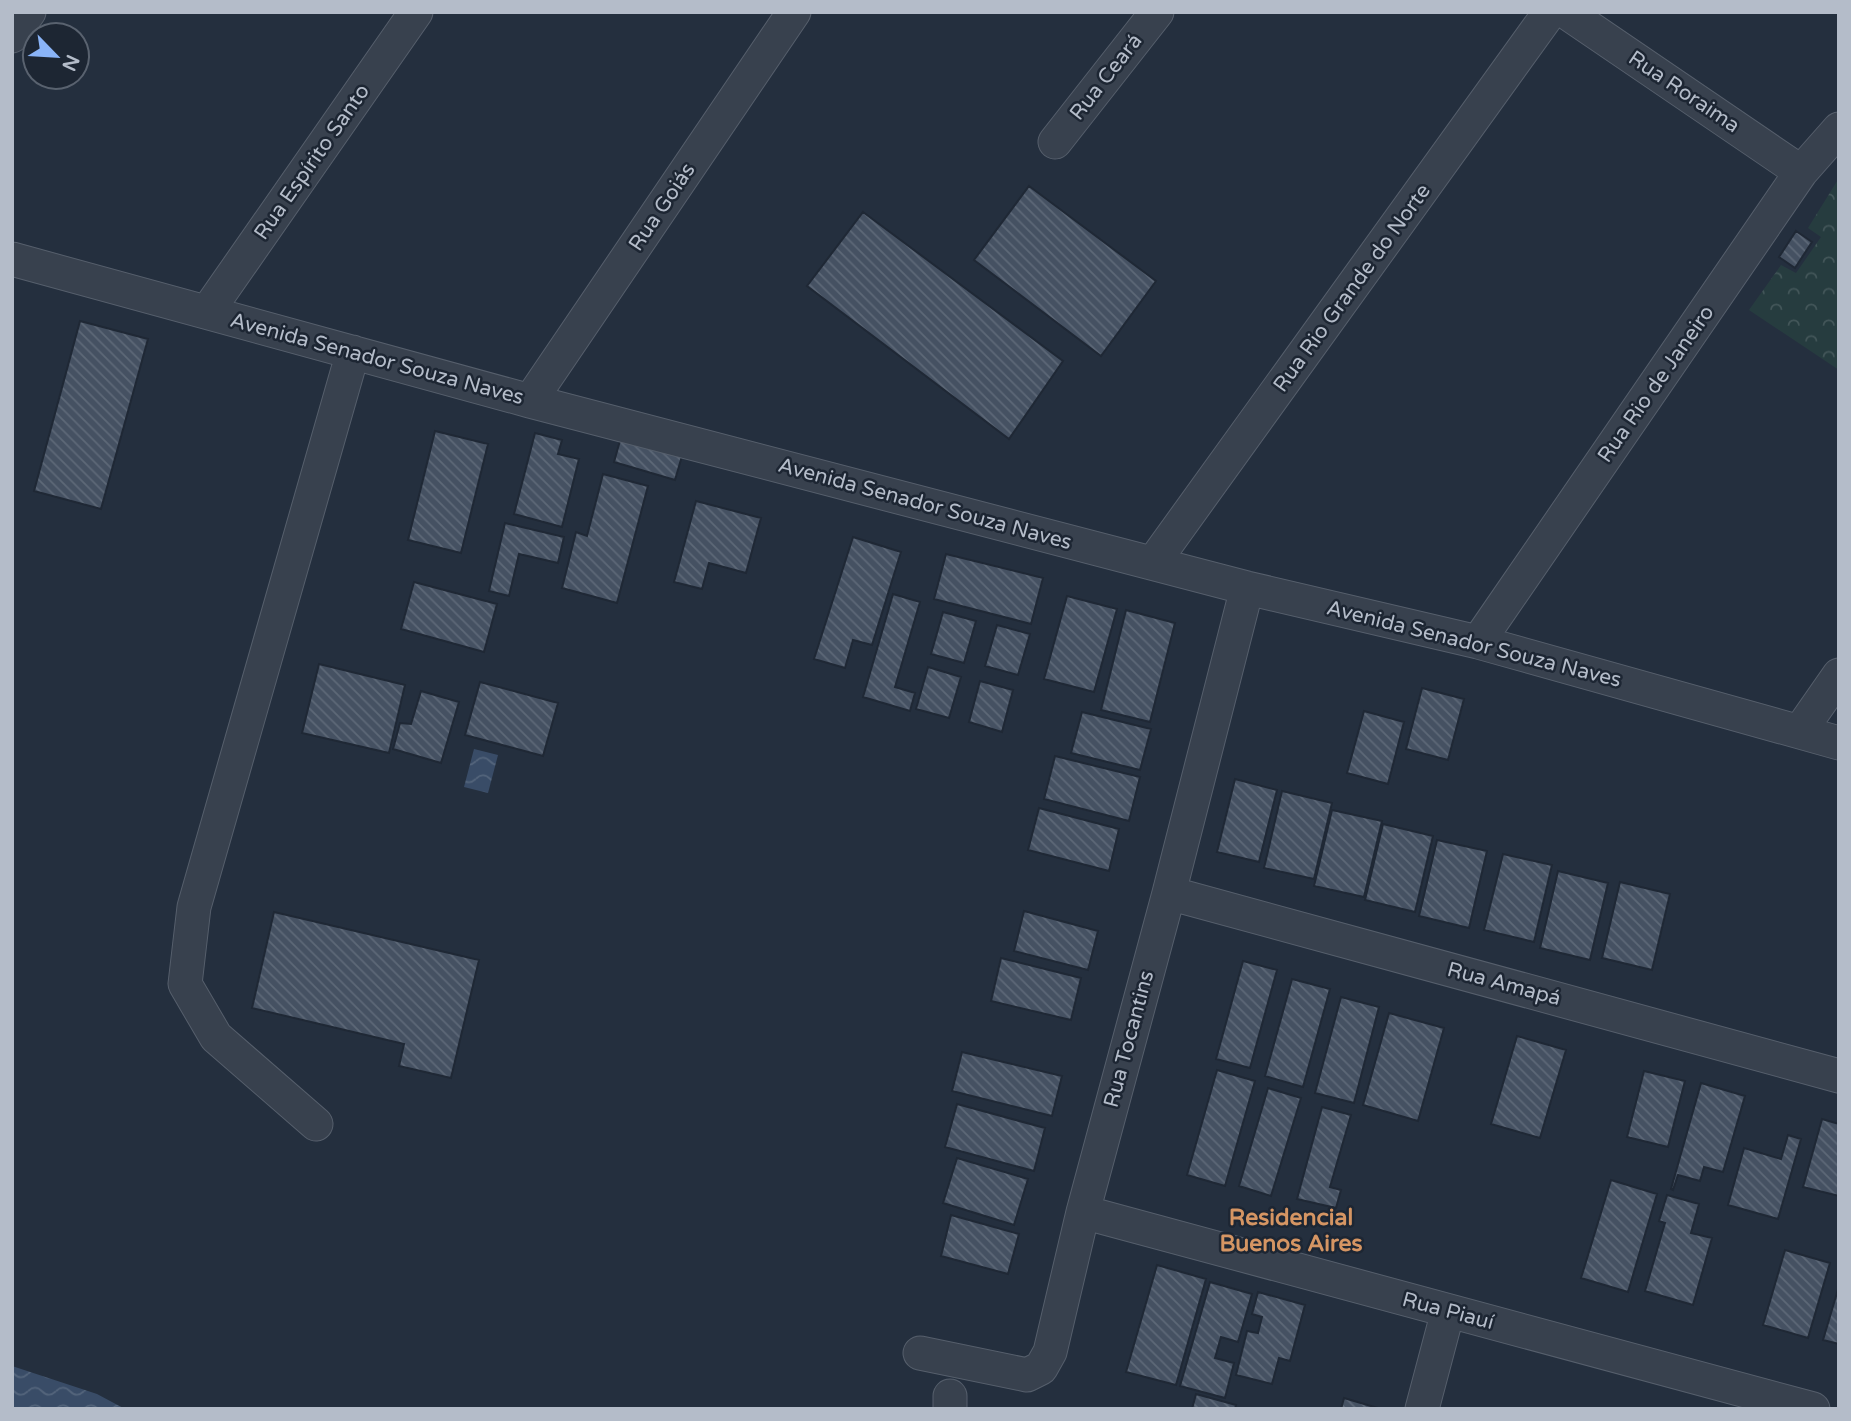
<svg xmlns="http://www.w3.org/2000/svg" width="1851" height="1421" viewBox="0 0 1851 1421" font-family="'Varela Round',sans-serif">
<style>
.park{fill:url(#park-crowns)}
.water{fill:url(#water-waves)}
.building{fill:url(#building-back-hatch);stroke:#1f2835;stroke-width:2}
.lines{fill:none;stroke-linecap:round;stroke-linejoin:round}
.minor-casing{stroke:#565f6c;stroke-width:35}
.minor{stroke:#38414e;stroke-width:33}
.labels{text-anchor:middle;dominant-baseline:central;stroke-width:5;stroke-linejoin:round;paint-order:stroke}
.street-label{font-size:21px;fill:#b4bcc9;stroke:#1d2633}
.neighbourhood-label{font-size:23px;font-weight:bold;fill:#d59563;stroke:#1d2633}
</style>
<defs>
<pattern id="park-crowns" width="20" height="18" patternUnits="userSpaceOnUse" patternTransform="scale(1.75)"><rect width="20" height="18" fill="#263c3f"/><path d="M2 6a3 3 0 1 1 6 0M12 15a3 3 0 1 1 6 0" fill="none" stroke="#435659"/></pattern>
<pattern id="water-waves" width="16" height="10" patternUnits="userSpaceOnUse" patternTransform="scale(1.75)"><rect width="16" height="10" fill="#394c67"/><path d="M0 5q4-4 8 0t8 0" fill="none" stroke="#53647b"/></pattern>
<pattern id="building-back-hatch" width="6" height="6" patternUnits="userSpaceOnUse" patternTransform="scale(1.75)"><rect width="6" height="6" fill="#455162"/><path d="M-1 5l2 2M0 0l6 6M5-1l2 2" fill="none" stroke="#5d6877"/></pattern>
</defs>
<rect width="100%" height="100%" fill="#242f3e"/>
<path class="park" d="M 1839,178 L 1839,370 L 1749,310 L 1781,265 L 1796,273 L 1821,237 L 1808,228 Z"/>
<path class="water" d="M 474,749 L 498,755 L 488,793 L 464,787 Z
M 12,1366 L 97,1394 L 125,1409 L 12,1409 Z"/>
<path class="building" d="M 1029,186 L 1156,281 L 1101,356 L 974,260 Z
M 863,212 L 1063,361 L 1009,439 L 807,286 Z
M 1796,231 L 1812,242 L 1795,268 L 1779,257 Z
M 80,321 L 148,339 L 101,509 L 34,491 Z
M 435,431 L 488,444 L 461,553 L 408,540 Z
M 535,433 L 562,440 L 558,454 L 579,459 L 562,527 L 514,514 Z
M 621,437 L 682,456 L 675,480 L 614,462 Z
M 603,474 L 648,486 L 617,603 L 562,588 L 576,532 L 587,536 Z
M 696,501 L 761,518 L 746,573 L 709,563 L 702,589 L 674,582 Z
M 505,523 L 564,537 L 558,563 L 519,554 L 509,596 L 489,591 Z
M 853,537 L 901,552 L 872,645 L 853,640 L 845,668 L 814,659 Z
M 946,554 L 1043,578 L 1031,624 L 934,599 Z
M 414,582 L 497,604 L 484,652 L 401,629 Z
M 893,594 L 920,602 L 895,687 L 915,693 L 910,711 L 863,697 Z
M 1067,596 L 1117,609 L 1094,692 L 1044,679 Z
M 1126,610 L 1175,623 L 1150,722 L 1101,710 Z
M 943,612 L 976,621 L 964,663 L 931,654 Z
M 997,625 L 1030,634 L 1018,675 L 985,666 Z
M 319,664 L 405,685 L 389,753 L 302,733 Z
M 928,667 L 961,677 L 949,718 L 916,709 Z
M 980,681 L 1013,690 L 1002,732 L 969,722 Z
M 480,682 L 558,703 L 543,756 L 465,735 Z
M 1422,688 L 1464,699 L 1448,760 L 1406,749 Z
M 421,691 L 459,702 L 441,763 L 393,749 L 400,723 L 411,724 Z
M 1364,711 L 1404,722 L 1388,784 L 1347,773 Z
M 1082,712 L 1151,729 L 1140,770 L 1071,753 Z
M 1055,756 L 1140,777 L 1129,821 L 1044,799 Z
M 1235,779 L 1277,790 L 1259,862 L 1217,852 Z
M 1282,791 L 1332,803 L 1314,879 L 1264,868 Z
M 1039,808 L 1119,829 L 1109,871 L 1028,850 Z
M 1332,810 L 1382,821 L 1364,897 L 1314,886 Z
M 1383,824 L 1433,836 L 1415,912 L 1365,900 Z
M 1437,840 L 1487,851 L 1469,928 L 1419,916 Z
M 1503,854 L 1552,865 L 1534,942 L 1484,930 Z
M 1558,871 L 1608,883 L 1590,960 L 1540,948 Z
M 1620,882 L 1670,894 L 1652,970 L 1602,958 Z
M 1024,911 L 1098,931 L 1088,970 L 1014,951 Z
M 274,912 L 479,960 L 451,1078 L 399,1066 L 404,1044 L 252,1008 Z
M 1001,958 L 1081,978 L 1071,1020 L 991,1001 Z
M 1243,961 L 1277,970 L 1250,1068 L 1216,1059 Z
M 1292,979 L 1330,989 L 1303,1087 L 1265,1076 Z
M 1341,997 L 1379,1007 L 1354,1103 L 1315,1093 Z
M 1389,1013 L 1444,1028 L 1418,1121 L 1363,1105 Z
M 1517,1036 L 1566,1050 L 1540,1138 L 1491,1124 Z
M 962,1052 L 1062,1076 L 1052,1116 L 952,1091 Z
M 1217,1070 L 1255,1081 L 1225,1186 L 1187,1175 Z
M 1644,1071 L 1685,1081 L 1668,1147 L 1627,1137 Z
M 1701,1083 L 1745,1096 L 1723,1172 L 1704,1167 L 1700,1181 L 1678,1175 L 1673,1190 L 1671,1189 Z
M 1268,1088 L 1301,1098 L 1271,1196 L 1239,1186 Z
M 957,1104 L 1045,1128 L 1034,1171 L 945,1147 Z
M 1322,1107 L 1351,1115 L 1330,1187 L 1341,1190 L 1336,1208 L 1297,1199 Z
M 1822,1119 L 1839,1124 L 1839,1196 L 1803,1187 Z
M 1788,1135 L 1801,1139 L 1778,1219 L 1728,1205 L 1744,1148 L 1781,1159 Z
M 957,1158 L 1028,1179 L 1014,1225 L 943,1203 Z
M 1611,1180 L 1657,1194 L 1628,1292 L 1581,1278 Z
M 1667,1195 L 1699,1204 L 1691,1233 L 1712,1238 L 1693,1305 L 1645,1291 L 1665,1223 L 1659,1221 Z
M 951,1215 L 1019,1234 L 1008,1274 L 941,1256 Z
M 1785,1250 L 1830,1263 L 1808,1338 L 1763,1325 Z
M 1157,1265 L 1206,1279 L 1176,1385 L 1126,1372 Z
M 1210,1282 L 1252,1294 L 1238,1342 L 1221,1337 L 1215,1358 L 1234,1363 L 1225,1398 L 1180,1386 Z
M 1839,1286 L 1839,1344 L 1823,1340 Z
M 1258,1292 L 1305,1305 L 1290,1361 L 1279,1358 L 1272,1384 L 1236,1375 L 1247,1331 L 1258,1333 L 1262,1317 L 1252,1314 Z
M 1196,1394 L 1236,1405 L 1235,1409 L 1192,1409 Z
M 1344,1398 L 1381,1409 L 1341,1409 Z"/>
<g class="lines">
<defs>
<path id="minor" d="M 1566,12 L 1801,172
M 12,36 L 29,12
M 1055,142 L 1157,12
M 12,259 L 530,401 L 1247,588 L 1478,642 L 1839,743
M 207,312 L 416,12
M 530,401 L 794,12
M 1153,563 L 1550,12
M 1478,642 L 1801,172 L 1839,129
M 1800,731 L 1839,675
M 1169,893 L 1839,1076
M 316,1124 L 216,1037 L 185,984 L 194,907 L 353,352
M 1083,1212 L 1813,1409
M 920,1353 L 1027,1375 L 1041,1368 L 1050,1352 L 1083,1212 L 1169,893 L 1247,588
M 950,1396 L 950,1409
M 1422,1409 L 1448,1311"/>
</defs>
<use href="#minor" class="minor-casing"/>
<use href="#minor" class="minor"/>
</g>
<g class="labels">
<g class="street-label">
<text transform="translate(1106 77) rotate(-52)">Rua Ceará</text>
<text transform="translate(1684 92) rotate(34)">Rua Roraima</text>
<text transform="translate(312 162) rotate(-55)">Rua Espírito Santo</text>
<text transform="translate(662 207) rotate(-56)">Rua Goiás</text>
<text transform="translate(1352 288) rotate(-54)">Rua Rio Grande do Norte</text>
<text transform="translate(377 359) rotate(15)">Avenida Senador Souza Naves</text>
<text transform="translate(1656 384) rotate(-55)">Rua Rio de Janeiro</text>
<text transform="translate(925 504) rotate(15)">Avenida Senador Souza Naves</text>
<text transform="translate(1474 644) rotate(14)">Avenida Senador Souza Naves</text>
<text transform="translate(1504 984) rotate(15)">Rua Amapá</text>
<text transform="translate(1129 1039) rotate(-75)">Rua Tocantins</text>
<text transform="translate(1448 1311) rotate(15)">Rua Piauí</text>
</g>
<g class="neighbourhood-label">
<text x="1291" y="1218">Residencial<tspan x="1291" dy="26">Buenos Aires</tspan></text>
</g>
</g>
<rect width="1851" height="1421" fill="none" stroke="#b4bcc9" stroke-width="28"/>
<g transform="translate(56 56) rotate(115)"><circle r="33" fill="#1d2633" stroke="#59626f" stroke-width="2"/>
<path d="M0-5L12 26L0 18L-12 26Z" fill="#8ab4f8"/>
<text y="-10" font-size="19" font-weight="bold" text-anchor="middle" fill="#b4bcc9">N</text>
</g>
</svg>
